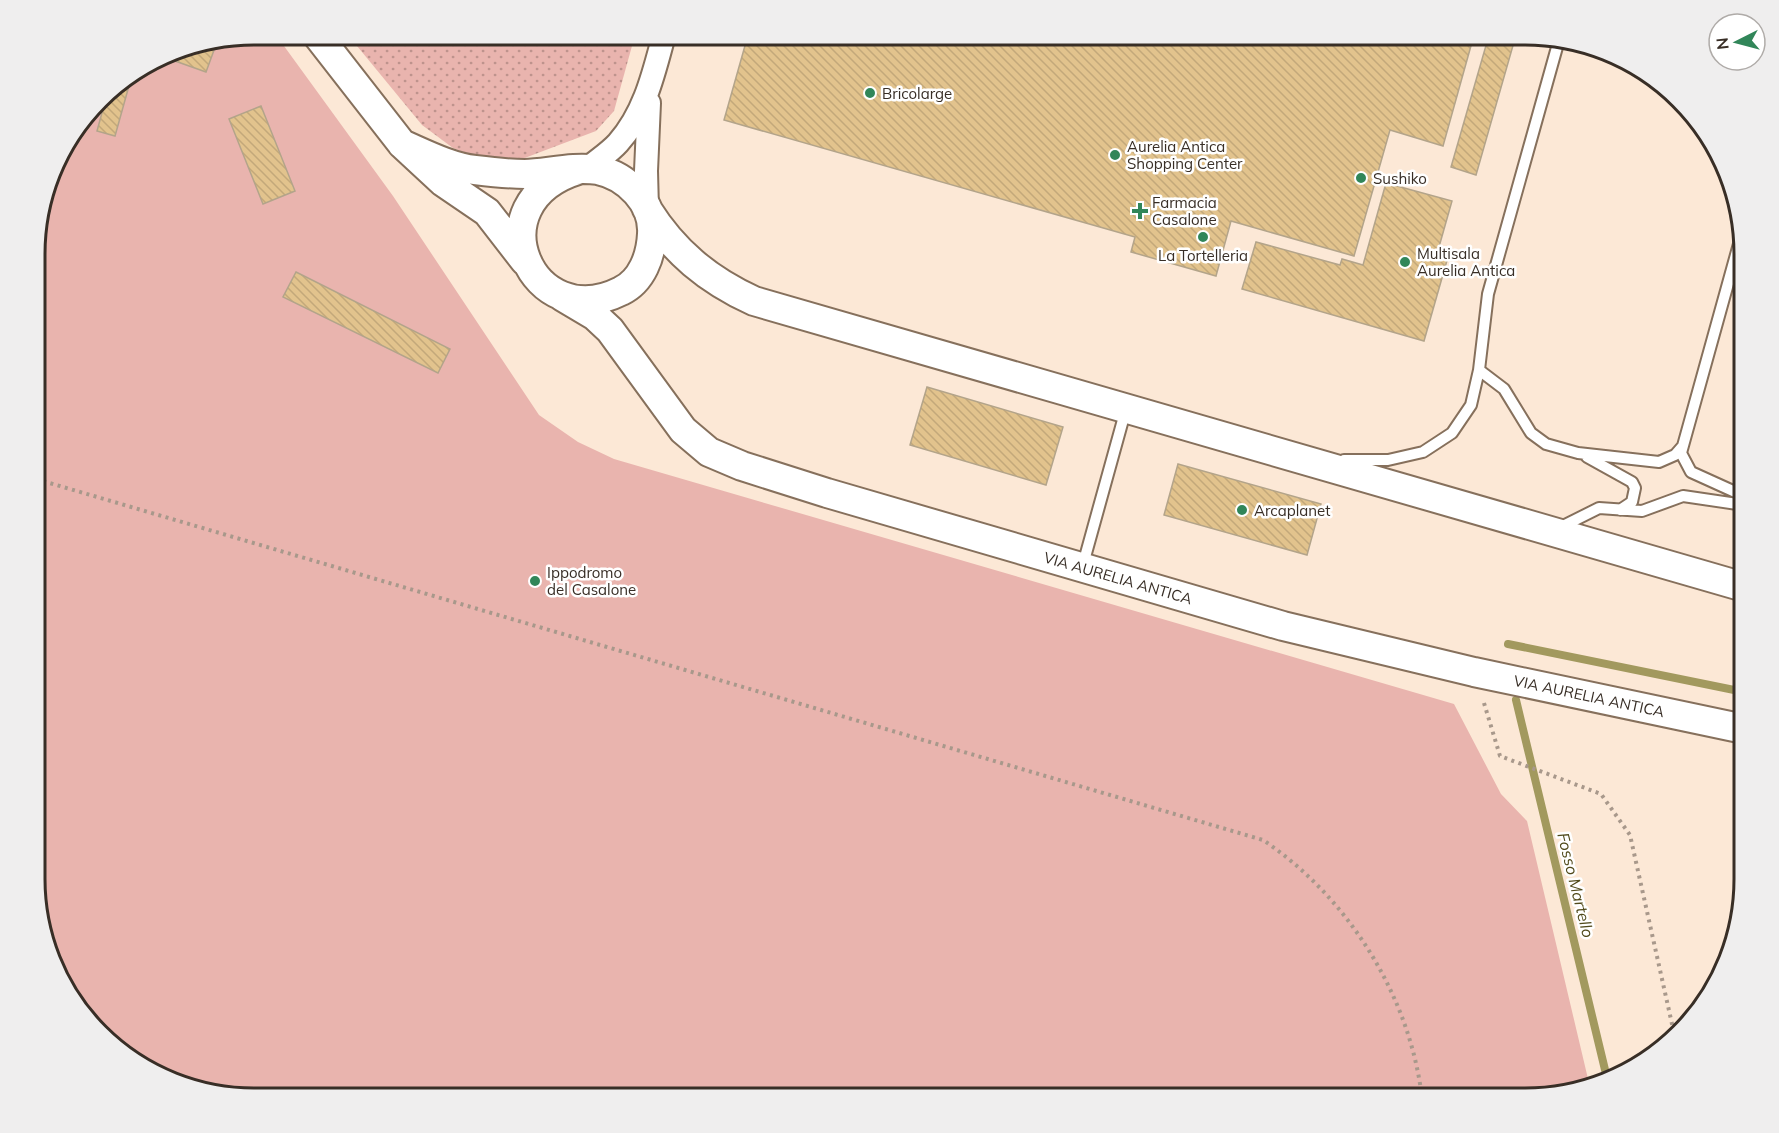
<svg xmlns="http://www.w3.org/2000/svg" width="1779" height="1133" viewBox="0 0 1779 1133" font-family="Mulish,sans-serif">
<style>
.grass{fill:url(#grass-dots)}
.pitch{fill:#e9b4ae}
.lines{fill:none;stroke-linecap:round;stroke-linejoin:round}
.stream{stroke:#a2995e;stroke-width:8}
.building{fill:url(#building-back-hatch);stroke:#b3a48a;stroke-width:1.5}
.service-casing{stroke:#86705c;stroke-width:14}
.minor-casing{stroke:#86705c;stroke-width:26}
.tertiary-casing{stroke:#86705c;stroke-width:32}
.path{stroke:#a8988b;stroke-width:4;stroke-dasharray:3 4.5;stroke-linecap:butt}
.service{stroke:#fff;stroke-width:10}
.minor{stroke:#fff;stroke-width:22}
.tertiary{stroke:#fff;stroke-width:28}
.poi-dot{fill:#318659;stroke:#fff;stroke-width:2}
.labels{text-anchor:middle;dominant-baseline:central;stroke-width:5;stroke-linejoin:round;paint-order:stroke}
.poi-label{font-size:15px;fill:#382e26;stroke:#fff;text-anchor:start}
.street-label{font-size:15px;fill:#382e26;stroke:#fff}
.water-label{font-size:16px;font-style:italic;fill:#514a1b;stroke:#fff}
.rim{fill:none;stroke:#382e26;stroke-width:3}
</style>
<defs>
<pattern id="grass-dots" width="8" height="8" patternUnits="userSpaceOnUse" patternTransform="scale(1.5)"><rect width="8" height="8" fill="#e9b4ae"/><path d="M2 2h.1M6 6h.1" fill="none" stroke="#be938d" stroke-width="1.8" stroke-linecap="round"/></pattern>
<pattern id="building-back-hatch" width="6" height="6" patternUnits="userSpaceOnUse" patternTransform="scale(1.5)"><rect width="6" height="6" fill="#e2c38d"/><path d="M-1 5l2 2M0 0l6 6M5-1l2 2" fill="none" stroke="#c3a87a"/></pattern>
</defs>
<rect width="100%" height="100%" fill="#fce8d6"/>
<path class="grass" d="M 348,35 L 635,35 L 614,111 L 596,131 L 522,159 L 505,160 L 471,155 L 453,148 L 422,125 Z"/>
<path class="pitch" d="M 254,35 L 276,35 L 393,196 L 539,415 L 578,442 L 614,459 L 1454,704 L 1501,794 L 1527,821 L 1589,1083 L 1539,1098 L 253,1098 L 183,1087 L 132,1062 L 71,1001 L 36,908 L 36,225 L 57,156 L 109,89 L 170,51 Z"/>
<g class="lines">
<path class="stream" d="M 1508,644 L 1744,692
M 1516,700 L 1607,1078"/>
</g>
<path class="building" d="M 748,35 L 1474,35 L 1443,146 L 1390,130 L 1354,256 L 1231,221 L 1216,276 L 1131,252 L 1135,237 L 724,120 Z
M 1489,35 L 1516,35 L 1476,175 L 1451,167 Z
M 217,42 L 206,72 L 161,56 L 170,51 Z
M 132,75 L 115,136 L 97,131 L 108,91 Z
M 261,106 L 295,191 L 263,204 L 229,119 Z
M 1386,183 L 1452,201 L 1437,254 L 1448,257 L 1424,341 L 1242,289 L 1256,242 L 1340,265 L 1342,259 L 1363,265 Z
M 296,272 L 450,349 L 438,373 L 283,297 Z
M 927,387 L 1063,427 L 1046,485 L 910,445 Z
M 1178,464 L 1321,504 L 1307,555 L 1164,515 Z"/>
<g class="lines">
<defs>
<path id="service" d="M 1742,233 L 1681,453 L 1691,472 L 1744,496
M 1479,370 L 1504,389 L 1531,433 L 1546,444 L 1578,453 L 1659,462 L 1675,455 L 1682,447
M 1587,457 L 1632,482 L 1635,488 L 1632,502 L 1620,510
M 1344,460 L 1388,460 L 1423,452 L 1452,433 L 1471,405 L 1479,370 L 1488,294 L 1559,40
M 1559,528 L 1599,508 L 1642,511 L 1683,496 L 1744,505
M 1082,568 L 1126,409"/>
<path id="minor" d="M 586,170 C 596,161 609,153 618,143 C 645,113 654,72 664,35
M 647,209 L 646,171 L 649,103"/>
<path id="tertiary" d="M 317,35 L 402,144 L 443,182 L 487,212 L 525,261
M 402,144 C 425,154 450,167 475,170 C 491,172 508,174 525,174 C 548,173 574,166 598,170 C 627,176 654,203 652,234 C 651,256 642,281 621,291 C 532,336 472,203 578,170
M 647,209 C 674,252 708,280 754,301 L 1744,587
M 563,297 L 595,316 L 610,330 L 683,430 L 709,452 L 742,466 L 827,493 L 1283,626 L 1474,672 L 1744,729"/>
</defs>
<use href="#service" class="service-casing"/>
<use href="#minor" class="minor-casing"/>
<use href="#tertiary" class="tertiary-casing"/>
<path class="path" d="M 36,479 L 1263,840 C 1348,897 1410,996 1422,1098
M 1484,703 L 1500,756 L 1601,794 L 1630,835 L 1674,1033"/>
<use href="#service" class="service"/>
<use href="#minor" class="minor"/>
<use href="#tertiary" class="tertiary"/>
</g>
<g class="poi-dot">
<circle cx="870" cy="93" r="6"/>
<circle cx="1115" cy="155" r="6"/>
<circle cx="1361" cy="178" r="6"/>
<path d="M1137 202h6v6h6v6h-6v6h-6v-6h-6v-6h6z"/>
<circle cx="1203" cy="237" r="6"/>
<circle cx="1405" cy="262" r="6"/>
<circle cx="1242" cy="510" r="6"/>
<circle cx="535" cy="581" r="6"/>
</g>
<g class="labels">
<g class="poi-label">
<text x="882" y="93">Bricolarge</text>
<text x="1127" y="146">Aurelia Antica<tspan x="1127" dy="17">Shopping Center</tspan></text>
<text x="1373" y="178">Sushiko</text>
<text x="1152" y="202">Farmacia<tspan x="1152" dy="17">Casalone</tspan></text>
<text x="1417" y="253">Multisala<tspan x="1417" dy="17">Aurelia Antica</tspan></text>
<text x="1203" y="255" text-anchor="middle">La Tortelleria</text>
<text x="1254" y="510">Arcaplanet</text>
<text x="547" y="572">Ippodromo<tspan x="547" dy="17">del Casalone</tspan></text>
</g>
<g class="street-label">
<text transform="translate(1118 578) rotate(16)">VIA AURELIA ANTICA</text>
<text transform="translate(1589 696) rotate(12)">VIA AURELIA ANTICA</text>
</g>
<g class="water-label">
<text transform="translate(1576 885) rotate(76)">Fosso Martello</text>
</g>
</g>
<path d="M0 0H1779V1133H0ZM254 45H1525A209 209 0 0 1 1734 254V879A209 209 0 0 1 1525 1088H254A209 209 0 0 1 45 879V254A209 209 0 0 1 254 45Z" fill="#efeeee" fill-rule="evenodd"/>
<path class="rim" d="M254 45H1525A209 209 0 0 1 1734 254V879A209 209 0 0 1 1525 1088H254A209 209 0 0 1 45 879V254A209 209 0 0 1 254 45Z"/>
<g transform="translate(1737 42) rotate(264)"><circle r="28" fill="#ffffff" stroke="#afaba8" stroke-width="1.5"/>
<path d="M0-4.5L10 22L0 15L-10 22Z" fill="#318659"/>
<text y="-9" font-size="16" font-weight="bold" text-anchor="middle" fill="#382e26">N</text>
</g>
</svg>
